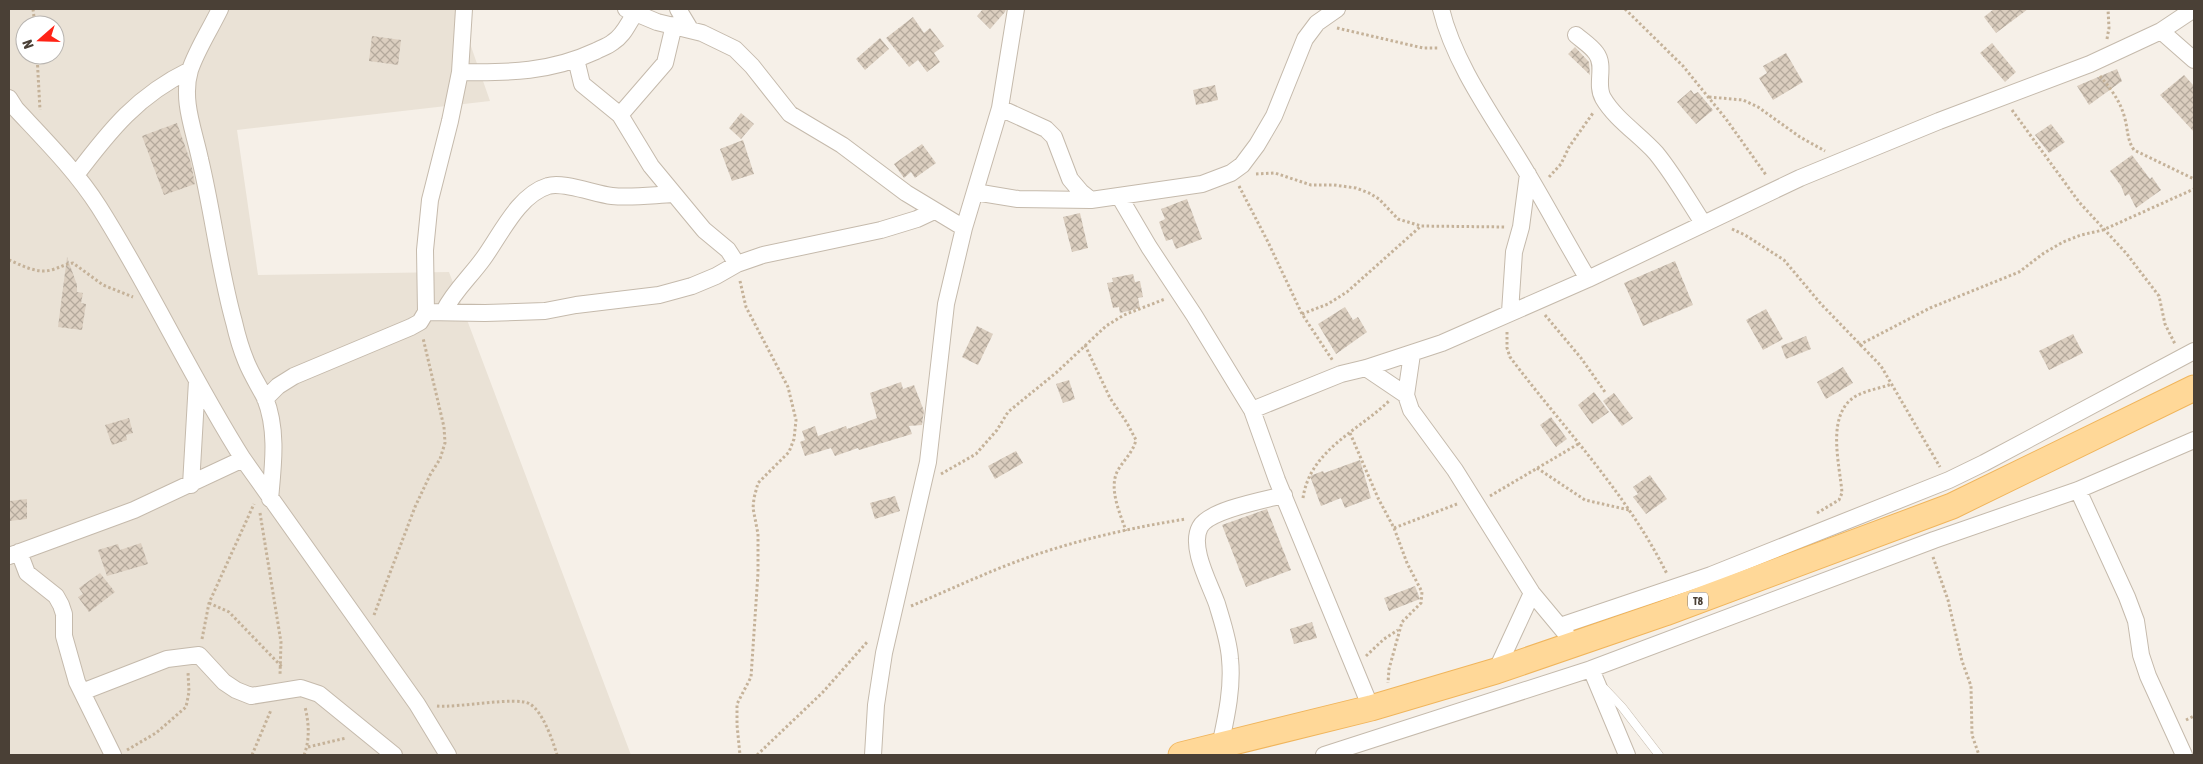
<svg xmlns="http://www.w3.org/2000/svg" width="2203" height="764" viewBox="0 0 2203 764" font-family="'Asap Condensed',sans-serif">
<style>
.residential{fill:#eae2d6;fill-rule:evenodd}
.building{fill:url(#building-cross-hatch)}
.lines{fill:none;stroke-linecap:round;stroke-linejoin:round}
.lane-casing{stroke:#c5baac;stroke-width:9}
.street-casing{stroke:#c5baac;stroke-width:18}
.primary-casing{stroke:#f0b55c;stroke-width:27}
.path{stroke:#c5b299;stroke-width:3;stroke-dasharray:2.5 2.5;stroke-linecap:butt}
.lane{stroke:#fff;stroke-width:8}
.street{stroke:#fff;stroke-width:16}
.primary{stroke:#ffd898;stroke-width:25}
.labels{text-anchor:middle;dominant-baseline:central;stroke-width:4;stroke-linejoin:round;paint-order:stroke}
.shield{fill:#fff;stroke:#807972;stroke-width:1}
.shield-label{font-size:11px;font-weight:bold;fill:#4a4036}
</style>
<defs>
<pattern id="building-cross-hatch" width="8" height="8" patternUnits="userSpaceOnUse" patternTransform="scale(1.25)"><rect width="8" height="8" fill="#dbcebf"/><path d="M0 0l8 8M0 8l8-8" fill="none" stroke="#b4a99c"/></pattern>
</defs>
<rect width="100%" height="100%" fill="#f6f0e8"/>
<path class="residential" d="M 9,9 L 458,9 L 490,101 L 237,130 L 258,275 L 449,272 L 631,755 L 9,755 ZM 25,25 L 55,25 L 55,55 L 25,55 Z"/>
<path class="building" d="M 983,9 L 1006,9 L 1005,12 L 990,29 L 977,16 Z
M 1994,9 L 2028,9 L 1996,33 L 1984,17 Z
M 913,17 L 924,33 L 930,28 L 944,46 L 934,53 L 940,62 L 927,72 L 918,60 L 909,67 L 886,38 Z
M 372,36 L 401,40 L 398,65 L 369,61 Z
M 880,38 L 889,49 L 865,70 L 856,59 Z
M 1992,43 L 2016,72 L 2005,82 L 1980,53 Z
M 1575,47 L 1589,62 L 1590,75 L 1568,54 Z
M 1786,53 L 1803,82 L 1773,100 L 1759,78 L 1767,73 L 1763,66 Z
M 2117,69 L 2122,81 L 2089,105 L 2077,86 Z
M 2184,75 L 2194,86 L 2194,132 L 2160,95 Z
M 1215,85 L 1218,100 L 1196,105 L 1193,90 Z
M 1691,90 L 1694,94 L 1698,92 L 1713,110 L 1696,124 L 1677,102 Z
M 741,113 L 754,124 L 741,139 L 729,128 Z
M 177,123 L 191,163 L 195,184 L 164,195 L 142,136 Z
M 2051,124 L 2065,142 L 2049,153 L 2035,135 Z
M 743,140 L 754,174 L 732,181 L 720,149 Z
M 922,144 L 936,163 L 915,178 L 911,172 L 904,178 L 894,164 Z
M 2132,155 L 2150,179 L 2152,177 L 2161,190 L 2136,208 L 2129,194 L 2125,196 L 2121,186 L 2110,171 Z
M 1187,199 L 1202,239 L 1176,249 L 1172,239 L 1166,241 L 1159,222 L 1165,219 L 1161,209 Z
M 1080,213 L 1088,248 L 1072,252 L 1063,217 Z
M 67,257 L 77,285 L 77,292 L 83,293 L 81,303 L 86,304 L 82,330 L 58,327 Z
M 1675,261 L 1693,305 L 1643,326 L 1624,283 Z
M 1133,274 L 1135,282 L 1140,281 L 1143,297 L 1138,298 L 1140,308 L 1120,313 L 1119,307 L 1113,308 L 1107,283 L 1113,282 L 1112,278 Z
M 1345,307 L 1353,320 L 1358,317 L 1367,332 L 1336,354 L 1318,324 Z
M 1766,309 L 1783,339 L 1763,350 L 1746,320 Z
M 977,326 L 993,334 L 978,365 L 962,357 Z
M 2073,334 L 2083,353 L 2049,370 L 2039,351 Z
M 1806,336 L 1811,349 L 1786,359 L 1781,346 Z
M 1843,367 L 1853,383 L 1826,399 L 1817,382 Z
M 1069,380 L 1075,399 L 1063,403 L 1056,384 Z
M 901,382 L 903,389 L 914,385 L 924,411 L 922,425 L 909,426 L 912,434 L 859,450 L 858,448 L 835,456 L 831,448 L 805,456 L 800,442 L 805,440 L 802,431 L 815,426 L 818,436 L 846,426 L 847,429 L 877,418 L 870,393 Z
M 1594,392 L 1609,412 L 1592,424 L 1578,405 Z
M 1614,393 L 1633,418 L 1622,426 L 1603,401 Z
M 1551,417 L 1567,439 L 1556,447 L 1540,425 Z
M 129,418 L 133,433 L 126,435 L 127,440 L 112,445 L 105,425 Z
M 1016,451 L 1023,463 L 995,479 L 988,466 Z
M 1360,460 L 1371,498 L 1345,508 L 1341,498 L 1321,506 L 1310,476 L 1323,471 L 1324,473 Z
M 1650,475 L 1667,499 L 1646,514 L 1633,497 L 1638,494 L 1633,487 Z
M 895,496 L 900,511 L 875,519 L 870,503 Z
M 27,499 L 27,519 L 9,521 L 9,501 Z
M 1267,509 L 1291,570 L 1246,587 L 1222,525 Z
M 141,543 L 148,564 L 107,576 L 98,550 L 118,544 L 120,550 Z
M 100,573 L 115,592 L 89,612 L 78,597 L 83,594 L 79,588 Z
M 1415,586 L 1420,599 L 1389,611 L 1384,598 Z
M 1312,622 L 1317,638 L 1294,644 L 1290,629 Z"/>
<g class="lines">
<defs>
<path id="lane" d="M 1605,689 L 1622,707 L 1659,755"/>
<path id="street" d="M 220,9 C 211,28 197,49 190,70 C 181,100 194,130 200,159 C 213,213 219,268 234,322 C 237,335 241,349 246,361 C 251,374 259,386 265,398 C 278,430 273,466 270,499
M 626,9 L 657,22 L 702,33 L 735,49 L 752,66 L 790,114 L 842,145 L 906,193 L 964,228
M 678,9 L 690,29
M 1441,9 C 1455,67 1497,122 1527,173 C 1548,208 1567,244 1588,279
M 2161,31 L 2194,60
M 1576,35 C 1583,41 1591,46 1596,53 C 1606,66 1595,84 1603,98 C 1615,119 1640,135 1656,153 C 1674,175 1688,200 1703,223
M 576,59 L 582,84 L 620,115 L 651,166 L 704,230 L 728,250 L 737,264
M 460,72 C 509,73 551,72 596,51 C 602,48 608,46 613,42 C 626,34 629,19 639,9
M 9,98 L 16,109 C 45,140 76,171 99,207 C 151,289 191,377 243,459 L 417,704 L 448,755
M 1000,108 L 1046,129 L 1054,137 L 1070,179 L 1081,192 L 1091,200
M 620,115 L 665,63 L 674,25
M 76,175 C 110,130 138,95 190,70
M 975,192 L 1018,199 L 1091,200 L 1202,184 L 1231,173 L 1242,165 L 1257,145 L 1274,116 L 1305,39 L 1317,23 L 1337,9
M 1119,196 L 1149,247 L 1194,315 L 1252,410 L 1277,480 L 1371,708
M 444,311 C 454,291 470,277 483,259 C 500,236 518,195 548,186 C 562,181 595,194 612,196 C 632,198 653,195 673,194
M 426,312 L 485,313 L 545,311 L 576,305 L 659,295 L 692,286 L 716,276 L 737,264 L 763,255 L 881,230 L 917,219 L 934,211
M 1510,312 L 1514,252 L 1521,227 L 1528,174
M 1412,354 L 1406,395 L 1411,410 L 1455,470 L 1532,593 L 1567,635
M 1366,368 L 1406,395
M 265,399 L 278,386 L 294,376 L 411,327 L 420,322 L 426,312 L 425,250 L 430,200 L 450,121 L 460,72 L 464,9
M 1252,410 L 1341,374 L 1366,368 L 1442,343 L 1588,279 L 1800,178 L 1939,121 L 2090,64 L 2161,31 L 2194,9
M 191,485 L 197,381
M 2078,490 L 2127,597 L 2136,621 L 2141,655 L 2148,676 L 2184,755
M 19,552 L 27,573 L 56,596 L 61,605 L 64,614 L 64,636 L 77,682 L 113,755
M 9,556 L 134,510 L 243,459
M 1560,626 L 1711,575 L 1949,480 L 1984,463 L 2194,351
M 1591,669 L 1627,755
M 1496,671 L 1532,593
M 82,692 L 167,659 L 199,655 L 224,682 L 236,690 L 251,696 L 301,688 L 319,694 L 394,755
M 1220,746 C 1226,718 1233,688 1230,659 C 1229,641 1222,621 1217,604 C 1210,584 1189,547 1200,527 C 1209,510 1264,500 1284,495
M 873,755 L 876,705 L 884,653 L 928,462 L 946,304 L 964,228 L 1000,108 L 1016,9
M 1324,755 L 1591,669 L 1934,540 L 2078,490 L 2194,440"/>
<path id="primary" d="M 1181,755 L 1371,708 L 1496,671 L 1665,613 L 1952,506 L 2194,388"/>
</defs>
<use href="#lane" class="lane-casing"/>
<use href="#street" class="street-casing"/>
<use href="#primary" class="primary-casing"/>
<path class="path" d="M 33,9 L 35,25
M 1625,9 L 1683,66 L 1726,119 L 1766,175
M 1337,28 L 1423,48 L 1438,48
M 2107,39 L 2109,28 L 2108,9
M 37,55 L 40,110
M 2100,76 C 2111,89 2121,102 2125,119 C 2128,130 2127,140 2134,150 L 2194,179
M 1709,97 L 1743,100 L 1758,107 L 1800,137 L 1825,151
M 2012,110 L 2079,202 L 2126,253 L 2159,296 L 2165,324 L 2175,344
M 1256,174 L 1275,173 L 1311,185 L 1334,185 L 1356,188 L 1369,193 L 1379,199 L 1398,219 L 1421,226 L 1505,227
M 1549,177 L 1561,164 L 1569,147 L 1593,113
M 1239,186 L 1268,242 L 1302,314 L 1333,361
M 1732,229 L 1745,235 L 1784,260 L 1821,304 L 1881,366 L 1940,467
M 9,260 C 21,265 37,274 51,270 C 59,268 65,264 73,263 L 103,285 L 133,297
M 740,281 L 746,307 L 788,387 L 796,420 L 794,439 L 789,452 L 758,483 L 754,498 L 753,508 L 758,534 L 758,573 L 751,677 L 737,704 L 737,725 L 740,755
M 1302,314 L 1328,304 L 1347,292 L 1421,226
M 1545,315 L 1581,358 L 1605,392
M 1507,332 L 1507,348 L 1510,357 C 1564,429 1627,493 1667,574
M 1085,345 L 1110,398 L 1127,423 L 1136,440 C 1133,452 1124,460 1118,470 C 1108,488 1120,513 1126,531
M 1859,345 L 1930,308 L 2019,272 L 2044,253 L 2063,242 L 2081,235 L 2103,230 L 2194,189
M 1350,433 L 1378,498 L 1394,528 L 1407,563 L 1422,592 L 1421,603 L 1402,622 L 1389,669 L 1388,683
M 1537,468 L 1585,500 L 1629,510
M 941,474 L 976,454 L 997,430 L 1008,412 L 1057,372 L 1106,326 L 1124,315 L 1165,299
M 1490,496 L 1580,443
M 1303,498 C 1310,450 1358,431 1389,401
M 260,513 L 281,642 L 280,675
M 1817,513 L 1839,500 L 1842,493 C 1840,465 1825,414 1856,396 C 1867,390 1881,388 1892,384
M 1394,528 L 1457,504
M 1933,557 L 1948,600 L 1962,661 L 1971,686 L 1972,735 L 1979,755
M 209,603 L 229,612 L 282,667
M 911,606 C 952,589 991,570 1032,556 C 1081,539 1135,527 1186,519
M 374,615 L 415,507 L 430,475 L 440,459 L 445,443 L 444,427 L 423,338
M 202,639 L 209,603 L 254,504
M 1366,656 L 1384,639 L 1398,630
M 437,706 C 458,708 517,696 530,704 C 543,712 553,741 557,755
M 2186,720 L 2194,716
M 308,747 L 346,738
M 127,750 L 156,733 L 186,707 L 189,692 L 188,672
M 252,755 L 271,710
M 304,755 C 310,740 309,723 305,707
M 757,755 L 823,692 L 868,641"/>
<use href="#lane" class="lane"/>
<use href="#street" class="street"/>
<use href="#primary" class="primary"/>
</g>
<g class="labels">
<rect class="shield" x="1688" y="592.5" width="20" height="17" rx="4"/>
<g class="shield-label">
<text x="1698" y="601">T8</text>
</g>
</g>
<rect width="2203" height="764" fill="none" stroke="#4a4036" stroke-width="20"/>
<g transform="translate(40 40) rotate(250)"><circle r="24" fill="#ffffff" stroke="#b7b3af"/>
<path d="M0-4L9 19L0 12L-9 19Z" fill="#ff2316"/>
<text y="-8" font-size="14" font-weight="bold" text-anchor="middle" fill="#4a4036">N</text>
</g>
</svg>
